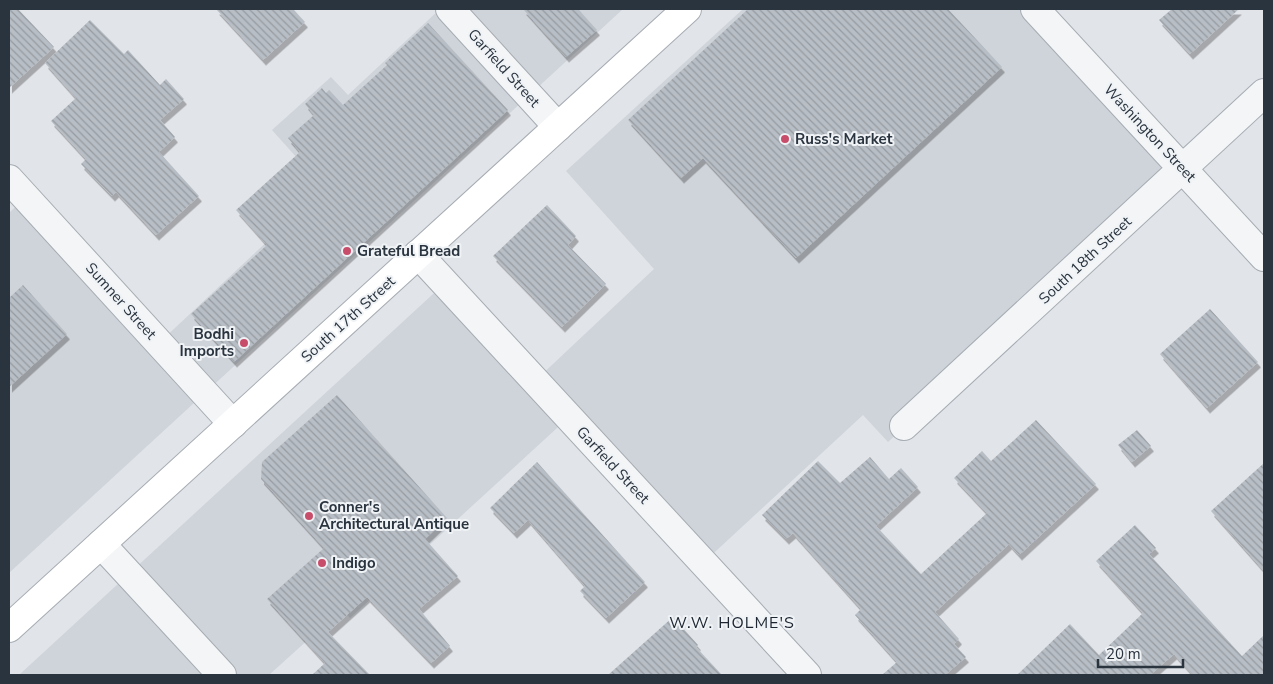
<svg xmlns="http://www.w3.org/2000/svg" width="1273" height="684" viewBox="0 0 1273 684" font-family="'Nunito Sans',sans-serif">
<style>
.built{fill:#cfd4da}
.building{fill:url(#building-back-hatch);filter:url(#shadow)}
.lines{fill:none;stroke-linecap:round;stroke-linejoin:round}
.street-casing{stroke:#a6acb3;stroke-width:30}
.secondary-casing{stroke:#a6acb3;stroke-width:30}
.street{stroke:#f3f5f7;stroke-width:28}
.secondary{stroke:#fff;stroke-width:28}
.poi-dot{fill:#c74d6a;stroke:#f0f3f6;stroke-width:2}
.labels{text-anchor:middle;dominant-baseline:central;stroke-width:4;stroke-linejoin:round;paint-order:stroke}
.street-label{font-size:15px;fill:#2a343f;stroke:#f0f3f6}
.poi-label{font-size:15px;font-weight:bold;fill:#2a343f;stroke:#f0f3f6;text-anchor:start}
.neighbourhood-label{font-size:16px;letter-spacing:1px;fill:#1c2530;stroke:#f0f3f6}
</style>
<defs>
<pattern id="building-back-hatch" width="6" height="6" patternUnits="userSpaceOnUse" patternTransform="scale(1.25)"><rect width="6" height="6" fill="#b8bec5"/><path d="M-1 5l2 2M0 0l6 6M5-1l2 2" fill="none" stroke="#969ba1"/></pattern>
<filter id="shadow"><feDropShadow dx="3" dy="5.5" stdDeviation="0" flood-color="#0004"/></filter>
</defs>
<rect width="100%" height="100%" fill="#e1e4e9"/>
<path class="built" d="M 440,9 L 623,9 L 9,573 L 9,213 L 26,197 L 159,343 L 324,188 L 272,130 L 331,77 L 348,95 Z
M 743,9 L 1035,9 L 1183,170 L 888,442 L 863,415 L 703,563 L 569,417 L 350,618 L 342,609 L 269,675 L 19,675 L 445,283 L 536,380 L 654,269 L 566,171 Z"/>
<path class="building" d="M 9,9 L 18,9 L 54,47 L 9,88 Z
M 216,9 L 293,9 L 305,22 L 263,60 Z
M 523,9 L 578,9 L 597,30 L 566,57 Z
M 748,9 L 948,9 L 1002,67 L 796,258 L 703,158 L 681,178 L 628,120 Z
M 1172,9 L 1239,9 L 1190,54 L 1159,20 Z
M 90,20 L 124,54 L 128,50 L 160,85 L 166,79 L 184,99 L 160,120 L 175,137 L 159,152 L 199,196 L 156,235 L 116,192 L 112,196 L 81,164 L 86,159 L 51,121 L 76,98 L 45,63 Z
M 428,23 L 508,110 L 234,362 L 191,314 L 267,245 L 236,210 L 300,152 L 288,138 L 314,115 L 305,104 L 322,88 L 326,93 L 329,90 L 343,105 L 387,65 L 385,63 Z
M 547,205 L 576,236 L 568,245 L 606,284 L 562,327 L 493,256 Z
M 23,285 L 67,334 L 9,387 L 9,298 Z
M 1210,309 L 1258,362 L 1207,408 L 1160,354 Z
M 337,395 L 447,518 L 425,539 L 458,576 L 419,609 L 450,646 L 431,663 L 367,597 L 328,632 L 370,675 L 312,675 L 325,663 L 267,599 L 324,548 L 261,479 L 262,462 Z
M 1036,420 L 1096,484 L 1019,555 L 1009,544 L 935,612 L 959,639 L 954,644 L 966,657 L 945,675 L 882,675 L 897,662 L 855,615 L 861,609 L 793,533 L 786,539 L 762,515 L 818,461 L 840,483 L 870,457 L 889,479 L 901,468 L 918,487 L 876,526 L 921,574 L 987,513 L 954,478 L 982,451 L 991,461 Z
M 1137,430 L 1151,446 L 1132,462 L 1118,445 Z
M 537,462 L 645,582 L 606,618 L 580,591 L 585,586 L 528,520 L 514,533 L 490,508 Z
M 1264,463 L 1264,571 L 1211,511 Z
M 1135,525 L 1156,548 L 1149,554 L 1242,656 L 1264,635 L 1264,675 L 1193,675 L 1174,654 L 1150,675 L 1017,675 L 1070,624 L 1099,655 L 1143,613 L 1096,561 Z
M 673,617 L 698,645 L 696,647 L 722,675 L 608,675 Z"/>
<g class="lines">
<defs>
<path id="street" d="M 450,9 L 558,127
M 1035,9 L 1264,257
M 9,179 L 233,424
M 418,254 L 807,675
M 904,426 L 1264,93
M 101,544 L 222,675"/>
<path id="secondary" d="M 9,628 L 687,9"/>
</defs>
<use href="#street" class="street-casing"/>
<use href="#secondary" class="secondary-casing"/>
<use href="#street" class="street"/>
<use href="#secondary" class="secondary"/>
</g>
<g class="poi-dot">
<circle cx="785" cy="139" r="5"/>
<circle cx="347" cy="251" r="5"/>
<circle cx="244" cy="343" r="5"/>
<circle cx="309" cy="516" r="5"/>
<circle cx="322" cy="563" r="5"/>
</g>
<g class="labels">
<g class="street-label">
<text transform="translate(504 68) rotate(48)">Garfield Street</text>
<text transform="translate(1150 133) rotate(47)">Washington Street</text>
<text transform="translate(1085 260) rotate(-43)">South 18th Street</text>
<text transform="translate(121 301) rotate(48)">Sumner Street</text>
<text transform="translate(348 319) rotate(-42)">South 17th Street</text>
<text transform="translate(613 465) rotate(47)">Garfield Street</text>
</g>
<g class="poi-label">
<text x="795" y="139">Russ's Market</text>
<text x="357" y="251">Grateful Bread</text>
<text x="234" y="334" text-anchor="end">Bodhi<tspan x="234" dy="17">Imports</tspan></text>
<text x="319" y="507">Conner's<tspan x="319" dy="17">Architectural Antique</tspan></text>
<text x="332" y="563">Indigo</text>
</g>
<g class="neighbourhood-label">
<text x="732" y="623">W.W. HOLME'S</text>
</g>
</g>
<rect width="1273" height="684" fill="none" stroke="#2a343f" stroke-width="20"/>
<path d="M1098 659v8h85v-8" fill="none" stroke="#2a343f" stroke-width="2.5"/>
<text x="1106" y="659" font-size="15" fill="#2a343f" stroke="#f0f3f6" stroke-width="4" paint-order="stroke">20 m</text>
</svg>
